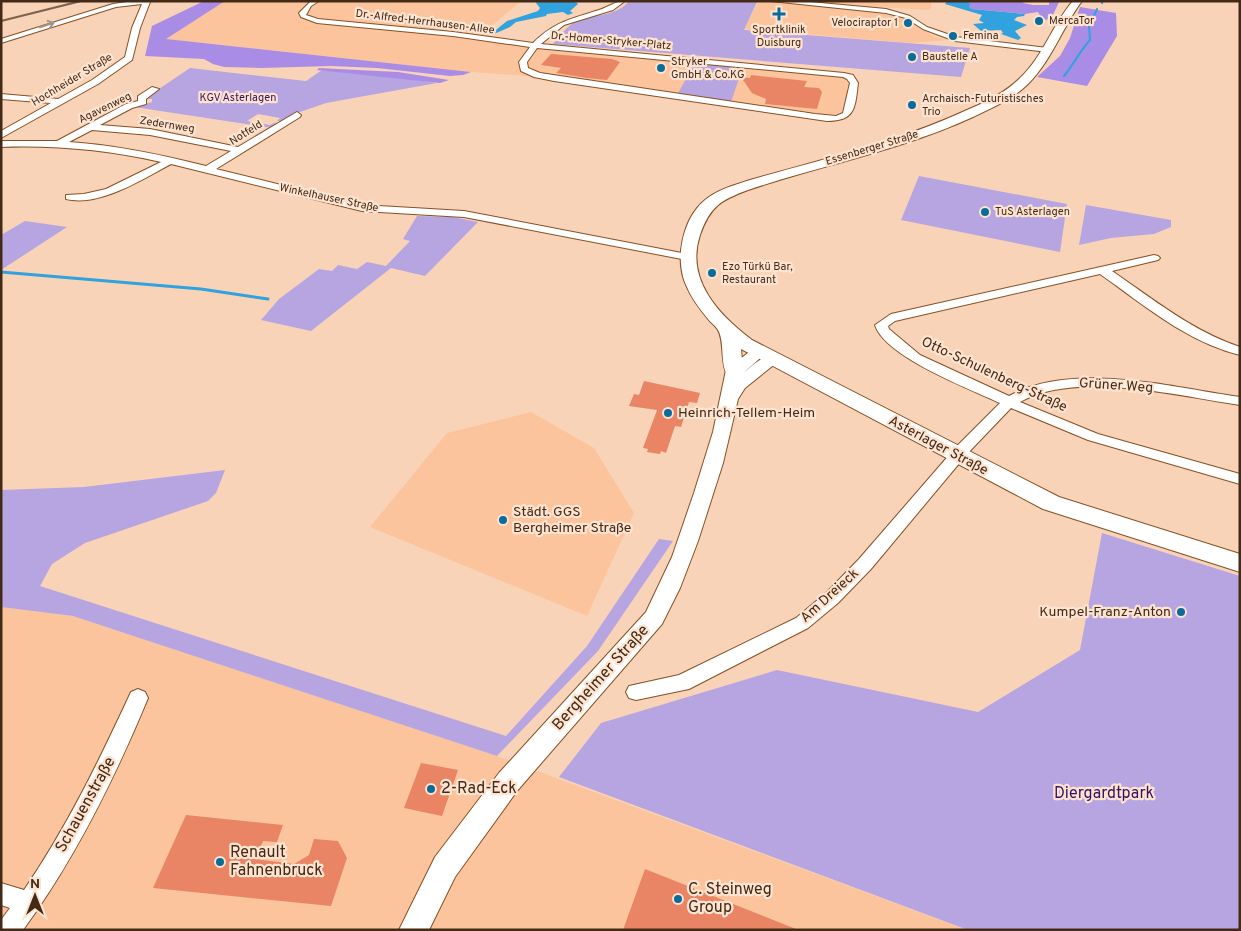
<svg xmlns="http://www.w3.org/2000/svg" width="1241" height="931" viewBox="0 0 1241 931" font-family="Overpass,sans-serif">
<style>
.built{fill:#fcc49c}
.green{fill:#b6a5e1}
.forest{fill:#a98ce6}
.water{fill:#31a2de}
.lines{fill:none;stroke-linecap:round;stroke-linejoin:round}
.stream-far1{stroke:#31a2de;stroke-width:2}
.stream{stroke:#31a2de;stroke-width:3}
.building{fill:#e98465}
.minor-casing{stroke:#865022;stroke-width:2}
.tertiary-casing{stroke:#865022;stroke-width:2}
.secondary-casing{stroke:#865022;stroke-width:2}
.minor{fill:#fff;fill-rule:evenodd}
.tertiary{fill:#fff;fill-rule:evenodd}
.secondary{fill:#fff;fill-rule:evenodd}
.rail{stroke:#7d604a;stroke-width:2}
.oneway{stroke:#a0948b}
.poi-dot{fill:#096c9a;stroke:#fde3d0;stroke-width:2}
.labels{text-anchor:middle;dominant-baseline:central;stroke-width:4.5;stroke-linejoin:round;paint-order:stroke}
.far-poi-label{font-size:11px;fill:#422a17;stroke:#fde3d0;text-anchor:start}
.far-street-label{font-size:11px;fill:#422a17;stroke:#fde3d0}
.far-park-label{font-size:11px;fill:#351261;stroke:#fde3d0}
.street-label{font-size:14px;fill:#422a17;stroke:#fde3d0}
.poi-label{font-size:14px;fill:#422a17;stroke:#fde3d0;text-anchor:start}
.near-street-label{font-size:16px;fill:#422a17;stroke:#fde3d0}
.near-poi-label{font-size:16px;fill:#422a17;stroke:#fde3d0;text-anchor:start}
.near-park-label{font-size:16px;fill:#351261;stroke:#fde3d0}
</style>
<rect width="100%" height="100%" fill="#f9d3b7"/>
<path class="built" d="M 225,1 L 521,1 L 482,34 L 531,43 L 839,76 L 848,80 L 849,84 L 844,109 L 838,114 L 822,116 L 560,78 L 471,72 L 165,39 Z
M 759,1 L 932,1 L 930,10 L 880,7 L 879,12 L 904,19 L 936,37 L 947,40 L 911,43 L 744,29 Z
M 531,412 L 594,448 L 634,513 L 587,616 L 370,527 L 447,433 Z
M 1,607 L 73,616 L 497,756 L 967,930 L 1,930 Z"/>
<path class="green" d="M 629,1 L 757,2 L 744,30 L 970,48 L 961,77 L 553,44 C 559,37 567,26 575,22 C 593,13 615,18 629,1 Z
M 695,63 L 743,67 L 731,102 L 677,95 Z
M 190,68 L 306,81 L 322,70 L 376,74 L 437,83 L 326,103 L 300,112 L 283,121 L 277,121 L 280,118 L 258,114 L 247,121 L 270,125 L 274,123 L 280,124 L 273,128 L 134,107 L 152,102 L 152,99 L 144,99 Z
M 919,176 L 1067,204 L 1060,252 L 901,220 Z
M 1086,205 L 1171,220 L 1171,227 L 1154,234 L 1111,238 L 1079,245 Z
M 417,216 L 453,217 L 478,222 L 425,276 L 391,268 L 311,331 L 261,320 L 279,299 L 319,269 L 332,271 L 338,265 L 357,269 L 367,262 L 386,266 L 410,241 L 403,239 Z
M 25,221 L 67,227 L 1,270 L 1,235 Z
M 225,470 L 216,493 L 208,501 L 85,543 L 52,564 L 40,586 L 506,736 L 587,646 L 659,539 L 673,541 L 598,651 L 497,756 L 73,616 L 1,607 L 1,490 L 84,487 Z
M 1102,533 L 1240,576 L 1240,930 L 968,930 L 559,777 L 601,723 L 777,670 L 978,712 L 1080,650 Z"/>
<path class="forest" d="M 204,1 L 225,1 L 166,39 L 471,72 L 463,75 L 450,76 L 377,68 L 331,66 L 261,68 L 224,67 L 213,64 L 204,59 L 145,56 L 152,26 Z
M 967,1 L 1024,1 L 1023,3 L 1033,5 L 1049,5 L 1049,2 L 1047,1 L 1059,2 L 1052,17 L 1046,20 L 1041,17 L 1038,12 L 1025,14 L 972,9 L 969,7 Z
M 1080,7 L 1116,13 L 1117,36 L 1087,86 L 1037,77 L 1060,56 L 1070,38 Z
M 319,68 L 398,72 L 449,80 L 440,83 L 317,70 Z"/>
<path class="water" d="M 537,1 L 575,1 L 578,4 L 570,11 L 573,13 L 568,15 L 563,12 L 547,14 L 546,16 L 516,22 L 510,27 L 494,34 L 492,33 L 507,21 L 538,11 L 540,8 L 536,3 Z
M 947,1 L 967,1 L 970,4 L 969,7 L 972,9 L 1025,14 L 1024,16 L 1017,17 L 1014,20 L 1027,25 L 1015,31 L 1021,38 L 1018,40 L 1001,34 L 1003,33 L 1001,30 L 981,31 L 973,24 L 984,23 L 979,20 L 982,15 L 945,4 Z"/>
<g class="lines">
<path class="stream-far1" d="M 1102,3 L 1103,1
M 1064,76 C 1074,64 1079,52 1090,40 L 1089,26 L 1097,9"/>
<path class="stream" d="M 1,272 L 201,289 L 268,299"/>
</g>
<path class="building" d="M 551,54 L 612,59 L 620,62 L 607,80 L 587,78 L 556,73 L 561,68 L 541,65 Z
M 751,75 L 807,81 L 804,87 L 819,88 L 822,92 L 817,109 L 765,104 L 766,99 L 752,93 L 741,77 L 750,78 Z
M 644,381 L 700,393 L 697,403 L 689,402 L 681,427 L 675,426 L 666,453 L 661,451 L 660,454 L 647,452 L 648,449 L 643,448 L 657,410 L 629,406 L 634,394 L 639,395 Z
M 421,763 L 458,770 L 442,816 L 404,808 Z
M 186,815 L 283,825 L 277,842 L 263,841 L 255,859 L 294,864 L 309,855 L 314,839 L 338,841 L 347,858 L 331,906 L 153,888 Z
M 645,869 L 796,929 L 796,930 L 623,930 Z"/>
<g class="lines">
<defs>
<path id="minor" d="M 134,1 L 150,2 L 140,28 L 132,60 L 98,84 L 1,138 L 1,131 L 51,103 L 1,99 L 1,94 L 58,99 L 92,80 L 125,57 L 132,28 L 142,4 L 116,7 L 1,43 L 1,39 L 113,4 Z
M 311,1 L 319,1 L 311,6 L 306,15 L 318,19 L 453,32 L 533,43 C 555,21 572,19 599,10 C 609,7 615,1 625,1 L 613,10 L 564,25 L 541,44 L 844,73 L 853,75 L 858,83 C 855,107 856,121 827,121 L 554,81 L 534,77 L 521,71 L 519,62 L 530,47 L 453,36 L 317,23 L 301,17 L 299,13 ZM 537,48 L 843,77 L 847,79 L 850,83 L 843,113 L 836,116 L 815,114 L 540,73 L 528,68 L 527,62 Z
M 771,1 L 799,1 L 886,9 L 910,16 L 927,27 L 956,37 L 1048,48 L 1052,50 L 1048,52 L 955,41 L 923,29 L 906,18 L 886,13 Z
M 152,87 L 159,89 L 146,99 L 146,104 L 132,108 L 100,125 L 150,129 L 238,147 L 297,112 L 301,115 L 300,117 L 216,169 L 362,205 L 464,211 L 687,254 L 693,257 L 687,260 L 464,217 L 362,211 L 171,164 C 143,179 100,207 66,199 L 66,195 L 84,194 L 106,189 L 161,162 C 108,150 55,145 1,147 L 1,141 L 57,141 L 126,104 L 138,101 L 138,96 ZM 92,130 L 150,135 L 231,151 L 206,166 C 162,155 116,145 69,142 Z
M 1154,255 L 1158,256 L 1160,258 L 1158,260 L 1112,271 C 1153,299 1192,331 1240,347 L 1240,355 C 1187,342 1144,305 1100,274 L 895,321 L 888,326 L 889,329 L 920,355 L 1009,396 C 1073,361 1169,387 1240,397 L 1240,405 C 1178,396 1076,370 1020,402 L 1098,434 L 1240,474 L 1240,484 L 1088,440 L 1011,408 L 967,454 L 871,569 L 838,603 L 808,628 L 689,689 L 636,700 L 629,698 L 626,692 L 629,686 L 679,675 L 796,618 L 826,593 L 859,559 L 957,446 L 1000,403 C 970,389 885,357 875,325 L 891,314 Z
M 138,689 L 145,692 L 148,698 C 114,780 75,859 23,930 L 1,930 L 1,920 L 10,908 L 1,905 L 1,883 L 24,890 C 67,827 99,761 131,692 Z"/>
<path id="tertiary" d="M 759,347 L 765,349 L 767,352 L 742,374 C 752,366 765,352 779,356 L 781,359 L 745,388 L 738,399 L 723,463 L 698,541 L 680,588 L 662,624 L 517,791 L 455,877 L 429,930 L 399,930 L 435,857 L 499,773 L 646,612 L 672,557 L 694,493 L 713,432 L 726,370 L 753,349 Z"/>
<path id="secondary" d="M 1073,1 L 1082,1 C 1062,28 1052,60 1028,84 C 1013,99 992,108 973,117 C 901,150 823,165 748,190 C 721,200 710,206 700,235 C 685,280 719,315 752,340 L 1059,497 L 1240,554 L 1240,572 L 1043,509 L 741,349 L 743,370 L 741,374 L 734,376 L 727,374 C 720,364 725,342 718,330 C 716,326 711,323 708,319 C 700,309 692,299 687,287 C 674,261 682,219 705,200 C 718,189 735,185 750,180 C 823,159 898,142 967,110 C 986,102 1005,93 1019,79 C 1043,57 1052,25 1073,1 Z"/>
</defs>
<use href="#minor" class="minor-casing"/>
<use href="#tertiary" class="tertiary-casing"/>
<use href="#secondary" class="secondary-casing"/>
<use href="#minor" class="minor"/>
<use href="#tertiary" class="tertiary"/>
<use href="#secondary" class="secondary"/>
<path class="rail" d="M 1,21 L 81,1"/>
</g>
<defs><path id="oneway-shaft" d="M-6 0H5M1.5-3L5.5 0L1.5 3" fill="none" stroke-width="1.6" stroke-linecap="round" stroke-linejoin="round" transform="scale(1.25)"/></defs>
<use class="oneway" href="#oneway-shaft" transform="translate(47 25) rotate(-18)"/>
<g class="poi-dot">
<path d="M776.5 6.5h5v5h5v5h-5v5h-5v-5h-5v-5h5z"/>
<circle cx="1039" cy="21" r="5"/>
<circle cx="908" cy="23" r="5"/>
<circle cx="953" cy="36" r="5"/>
<circle cx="912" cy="57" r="5"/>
<circle cx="661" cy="68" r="5"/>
<circle cx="912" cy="105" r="5"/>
<circle cx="985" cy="212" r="5"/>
<circle cx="712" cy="273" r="5"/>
<circle cx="668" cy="413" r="5"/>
<circle cx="503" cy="520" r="5"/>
<circle cx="1181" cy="612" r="5"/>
<circle cx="431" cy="789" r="5"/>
<circle cx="220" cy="862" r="5"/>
<circle cx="678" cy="899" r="5"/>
</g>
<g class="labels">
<g class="far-poi-label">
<text x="1049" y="21">MercaTor</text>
<text x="898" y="23" text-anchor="end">Velociraptor 1</text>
<text x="779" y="30" text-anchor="middle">Sportklinik<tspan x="779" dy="13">Duisburg</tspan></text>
<text x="963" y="36">Femina</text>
<text x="922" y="57">Baustelle A</text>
<text x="671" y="62">Stryker<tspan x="671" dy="13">GmbH &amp; Co.KG</tspan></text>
<text x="922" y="99">Archaisch-Futuristisches<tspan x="922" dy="13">Trio</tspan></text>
<text x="995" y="212">TuS Asterlagen</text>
<text x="722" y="267">Ezo Türkü Bar,<tspan x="722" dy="13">Restaurant</tspan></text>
</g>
<g class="far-street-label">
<text transform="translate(425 22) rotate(7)">Dr.-Alfred-Herrhausen-Allee</text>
<text transform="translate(611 41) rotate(5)">Dr.-Homer-Stryker-Platz</text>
<text transform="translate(72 80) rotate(-31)">Hochheider Straße</text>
<text transform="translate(105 108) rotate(-26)">Agavenweg</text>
<text transform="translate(167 125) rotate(9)">Zedernweg</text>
<text transform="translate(246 133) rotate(-32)">Notfeld</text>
<text transform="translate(872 148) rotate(-17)">Essenberger Straße</text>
<text transform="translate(329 198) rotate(12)">Winkelhauser Straße</text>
</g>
<g class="far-park-label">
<text x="238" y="98">KGV Asterlagen</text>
</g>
<g class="street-label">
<text transform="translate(994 375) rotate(25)">Otto-Schulenberg-Straße</text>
<text transform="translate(1116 386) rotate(4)">Grüner Weg</text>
<text transform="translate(938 446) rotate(28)">Asterlager Straße</text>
<text transform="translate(830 596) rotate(-42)">Am Dreieck</text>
</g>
<g class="poi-label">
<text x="678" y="413">Heinrich-Tellem-Heim</text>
<text x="513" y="512">Städt. GGS<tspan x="513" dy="16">Bergheimer Straße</tspan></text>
<text x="1171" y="612" text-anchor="end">Kumpel-Franz-Anton</text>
</g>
<g class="near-street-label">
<text transform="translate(601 678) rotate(-48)">Bergheimer Straße</text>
<text transform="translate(86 805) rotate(-61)">Schauenstraße</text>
</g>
<g class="near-poi-label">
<text x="441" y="789">2-Rad-Eck</text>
<text x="230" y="853">Renault<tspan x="230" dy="18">Fahnenbruck</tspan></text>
<text x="688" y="890">C. Steinweg<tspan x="688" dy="18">Group</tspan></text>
</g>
<g class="near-park-label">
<text x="1104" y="794">Diergardtpark</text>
</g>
</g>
<rect width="1241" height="931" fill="none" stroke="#422a17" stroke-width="5"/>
<g transform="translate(35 896)" stroke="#fde3d0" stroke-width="4" paint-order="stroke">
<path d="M0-4L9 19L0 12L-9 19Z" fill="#422a17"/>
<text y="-8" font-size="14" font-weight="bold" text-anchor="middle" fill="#422a17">N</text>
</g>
</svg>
